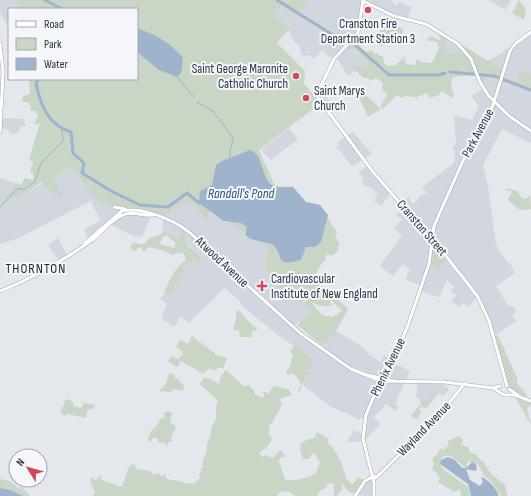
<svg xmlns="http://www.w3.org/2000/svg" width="531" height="496" viewBox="0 0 531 496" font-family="'Sofia Sans Condensed',sans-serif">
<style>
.built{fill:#d2d6de}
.green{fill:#c9d6c5;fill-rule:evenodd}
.water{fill:#9fb4cc}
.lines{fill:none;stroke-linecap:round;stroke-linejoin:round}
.stream{stroke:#9fb4cc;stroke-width:1}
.river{stroke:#9fb4cc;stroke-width:3}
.major-casing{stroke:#a3abb8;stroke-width:4}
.major{stroke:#fff;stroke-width:3}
.poi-dot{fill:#d1495b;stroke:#f4f6f9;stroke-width:1.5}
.labels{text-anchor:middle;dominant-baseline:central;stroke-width:4;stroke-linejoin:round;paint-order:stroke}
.poi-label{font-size:13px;fill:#2b3445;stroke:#f4f6f9;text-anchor:start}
.street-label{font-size:13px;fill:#2b3445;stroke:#f4f6f9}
.water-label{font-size:14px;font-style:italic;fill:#34527a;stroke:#f4f6f9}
.neighbourhood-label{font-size:14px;letter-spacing:1px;fill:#1d2536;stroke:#f4f6f9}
</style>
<rect width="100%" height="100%" fill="#e4e7ec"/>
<path class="built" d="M 0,0 L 21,0 L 20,9 L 9,9 L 9,27 L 0,13 Z
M 277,0 L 389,0 L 395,3 L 396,6 L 400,2 L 412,7 L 408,18 L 397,17 L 363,1 L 359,29 L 348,46 L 368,62 L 360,71 L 352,72 L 352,74 L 347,76 L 336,56 L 334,58 L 325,54 L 323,49 L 313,59 L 309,55 L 304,56 L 301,54 L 300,47 L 295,43 L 291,36 L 289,36 L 291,32 L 271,20 Z
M 488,0 L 511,0 L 505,10 Z
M 531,32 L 531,74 L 518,79 L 518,81 L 502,78 L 504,69 L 491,65 L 492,59 L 507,49 L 511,50 Z
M 446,36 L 463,49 L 456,54 L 446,53 L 445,39 Z
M 495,75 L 531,90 L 531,143 L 502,129 L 483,165 L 488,186 L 496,244 L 499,252 L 511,265 L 515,273 L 496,286 L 509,307 L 512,305 L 515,309 L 516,312 L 512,315 L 516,321 L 493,337 L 487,314 L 477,296 L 469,307 L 463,303 L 459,307 L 451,301 L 454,297 L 456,297 L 456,295 L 451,291 L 454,287 L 447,280 L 439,297 L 420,291 L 421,285 L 406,280 L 408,272 L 411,271 L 403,264 L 393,276 L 380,266 L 402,235 L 394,229 L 402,219 L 396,215 L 402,206 L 401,203 L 409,197 L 412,203 L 416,202 L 421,195 L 427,193 L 422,187 L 454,163 L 455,151 L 452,147 L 456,143 L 454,115 L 472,120 L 479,106 L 471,96 L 483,89 L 481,83 L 485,78 Z
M 319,89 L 334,106 L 328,111 L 317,95 Z
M 2,118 L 24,119 L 26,126 L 20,127 L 19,133 L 12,134 L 7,129 L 1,128 Z
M 289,128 L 298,139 L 271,160 L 261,150 Z
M 353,132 L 372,154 L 352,166 L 336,146 L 339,146 L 338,142 L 343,138 Z
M 367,165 L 391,193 L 381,206 L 374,201 L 378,194 L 370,187 L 364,186 L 361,182 L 364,179 L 359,173 Z
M 61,167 L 77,170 L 97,200 L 115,207 L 150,214 L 151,216 L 142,237 L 133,236 L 108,223 L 89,239 L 84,230 L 100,220 L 91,201 L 16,239 L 0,244 L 0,208 L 14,195 L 25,194 L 52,177 Z
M 0,178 L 16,183 L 0,205 Z
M 183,198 L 196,202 L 224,222 L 242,224 L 246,230 L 244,235 L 249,239 L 269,243 L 271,270 L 284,288 L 301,303 L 303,302 L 312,311 L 301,321 L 298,321 L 294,327 L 320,349 L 324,346 L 335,330 L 364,348 L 367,353 L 380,362 L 384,355 L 393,360 L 393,363 L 410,371 L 395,404 L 399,407 L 395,411 L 386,404 L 374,417 L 381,424 L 364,441 L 347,442 L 354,430 L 363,435 L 365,420 L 361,418 L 359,419 L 331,407 L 304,386 L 304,371 L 309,370 L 314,360 L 275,333 L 241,305 L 240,301 L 224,287 L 208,305 L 194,317 L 190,323 L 180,317 L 174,327 L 161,318 L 167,304 L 160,299 L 164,294 L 174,291 L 173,287 L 177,275 L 184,272 L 181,267 L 194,261 L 200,263 L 185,238 L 188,231 L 177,239 L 174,238 L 165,233 L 163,228 L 163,219 L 158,216 L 159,213 Z
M 58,238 L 67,255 L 59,260 L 48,245 Z
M 418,382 L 445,382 L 444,385 L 449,390 L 444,396 L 435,393 L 429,397 L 428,401 L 420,400 L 416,396 Z
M 372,477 L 374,496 L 356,495 L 360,487 Z"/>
<path class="green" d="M 15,0 L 308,0 L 297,16 L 281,6 L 274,18 L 290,28 L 277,43 L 305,71 L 304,84 L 321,103 L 259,150 L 275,186 L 293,187 L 306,202 L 320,205 C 327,214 330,224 337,232 L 335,235 L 338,242 L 340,243 L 338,248 L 339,250 L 332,256 L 327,254 L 325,261 L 320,265 L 315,276 L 320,287 L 322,286 L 348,309 L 336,331 L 323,346 L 297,325 L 311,311 L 304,303 L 308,299 L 308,298 L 301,303 L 284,288 L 281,289 L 267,277 L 270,273 L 266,270 L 268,247 L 211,211 L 205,220 L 194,202 L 180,204 L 165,215 L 159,214 L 158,216 L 115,208 L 96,200 L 75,170 L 67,168 L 53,177 L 63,196 L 58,197 L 57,193 L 53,194 L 41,182 L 25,194 L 14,196 L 0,208 L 0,205 L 16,183 L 21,185 L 25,178 L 33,180 L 34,175 L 30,171 L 33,162 L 29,159 L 40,123 L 34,125 L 38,115 L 35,111 L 31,111 L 30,103 L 21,101 L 23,99 L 23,96 L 30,94 L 29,79 L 137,79 L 137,9 L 20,9 ZM 328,297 L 342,311 L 333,317 L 322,315 L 311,302 C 318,305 325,308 332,305 Z
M 519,0 L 526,9 L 524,20 L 512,13 Z
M 396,16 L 398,17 L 398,27 L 403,29 L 402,44 L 379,46 L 381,21 L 394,20 Z
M 441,32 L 446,36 L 445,39 L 446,53 C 453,54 458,54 463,49 L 459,43 L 488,61 L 492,59 L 491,65 L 505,69 L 503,78 L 517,81 L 520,71 L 531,74 L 531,90 L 501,81 L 496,76 L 485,78 L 485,82 L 481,83 L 478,74 C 470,77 456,75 452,78 L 451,87 L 454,95 L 452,98 L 442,91 L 439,95 L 430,98 L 427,93 L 417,97 L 418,100 L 415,97 L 405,96 L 402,98 L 397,95 L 383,109 L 380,107 L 387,95 L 382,89 L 383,83 L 376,78 L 370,81 L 368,78 L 363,78 L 353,67 L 355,65 L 363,68 L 368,62 L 356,51 L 346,46 L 353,39 L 365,52 L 372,50 L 374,54 L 378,53 L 379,56 L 383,56 L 384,63 L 388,66 L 396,65 L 404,57 L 406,64 L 416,65 L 416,59 L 421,62 L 432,63 L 439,48 L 437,42 L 426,40 L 430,36 L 441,41 L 439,35 Z
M 354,86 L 356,86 L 381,109 L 368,117 Z
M 508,188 L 517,191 L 522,198 L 526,199 L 530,195 L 531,209 C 515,212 518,207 508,200 L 512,192 L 510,190 L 506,191 Z
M 184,229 L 188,231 L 185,238 L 189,247 L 200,257 L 200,263 L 194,261 L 182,266 L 184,272 L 177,275 L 179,285 L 173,286 L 174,291 L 164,294 C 167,283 176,266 186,260 L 183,252 L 172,255 C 163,250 158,249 148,247 L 144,252 L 140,247 L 135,251 L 130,248 L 133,243 L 144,244 L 150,238 L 160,235 L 163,230 L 177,239 ZM 166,235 L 176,243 L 174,248 L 160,244 L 162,238 Z
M 434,245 L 446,259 L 439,268 L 431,264 Z
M 238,310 L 253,326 L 258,329 L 252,332 L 252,337 L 240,337 L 239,331 L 233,329 L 236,318 L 236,312 Z
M 498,335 L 517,378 L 517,383 L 527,395 L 526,398 L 531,401 L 531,405 L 527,409 L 531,425 L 507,383 L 493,337 Z
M 192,336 L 217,355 L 227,358 L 223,369 L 219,367 L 214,371 L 210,368 L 203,374 L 181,361 L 177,367 L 168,361 L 171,356 L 178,359 L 183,354 L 182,351 L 176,347 L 180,340 L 188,344 Z
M 294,345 L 314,360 L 309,370 L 304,370 L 307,373 L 300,392 L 298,390 L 302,385 L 296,376 L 292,373 L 288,375 L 286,372 L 290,367 L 293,355 L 290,352 Z
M 226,370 L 245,387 L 248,385 L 254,390 L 254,393 L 262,398 L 265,395 L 262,392 L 263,391 L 268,394 L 274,386 L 289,390 L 292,395 L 279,399 L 282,403 L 279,411 L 274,418 L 274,421 L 269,425 L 270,429 L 268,432 L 272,439 L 268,446 L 259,453 L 262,457 L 265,455 L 273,458 L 280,450 L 286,457 L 281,457 L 279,461 L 285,479 C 292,483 310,477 316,473 L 320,463 L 315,454 L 312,454 L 309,459 L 303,459 L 300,450 L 301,443 L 309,439 L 314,438 L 317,432 L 329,439 L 328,444 L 331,445 L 341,461 L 346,478 L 352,485 L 358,477 L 365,481 L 356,493 L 349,492 L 342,484 L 342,489 L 337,496 L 334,496 L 334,484 L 328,483 L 326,488 L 320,491 L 317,496 L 295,496 L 290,492 L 281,491 L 277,496 L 93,496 L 95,493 L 90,481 L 91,477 L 96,480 L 101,474 L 101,480 L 122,487 L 129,467 L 134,464 L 136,469 L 150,471 L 154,475 L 158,473 L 161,476 L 166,474 L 166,478 C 170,481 174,479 178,481 C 188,483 194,487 200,477 L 199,474 L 202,472 L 200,469 L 203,467 L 203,460 L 207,450 L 207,444 L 211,434 L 211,428 L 216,419 L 216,406 L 218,400 L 199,384 L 205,377 L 219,384 L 221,376 Z
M 169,373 L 173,374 L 176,379 L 179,378 L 179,381 L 184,385 L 183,391 L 174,389 L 171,392 L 159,391 L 166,384 Z
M 434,393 L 439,393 L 426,408 L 421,406 L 419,409 L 421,412 L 417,419 L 412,417 L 412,414 L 421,404 L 420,400 L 428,401 L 429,397 Z
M 68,399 L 73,402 L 73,406 L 81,408 L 84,403 L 91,404 L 95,406 L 93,409 L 87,410 L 86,418 L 68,414 L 65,416 L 61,413 L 61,408 L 64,406 L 64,401 Z
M 168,411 L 172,412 L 170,423 L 176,427 L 171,438 L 173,441 L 168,442 L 167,446 L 163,442 L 158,443 L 158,439 L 155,437 L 152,439 L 151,443 L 148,439 L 151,431 L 158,424 L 160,419 L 165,417 L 164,412 Z
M 458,436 L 463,439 L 461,445 L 469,447 L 469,452 L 477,455 L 481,461 L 485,462 L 484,464 L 492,475 L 505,485 L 507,496 L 501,496 L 490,480 L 484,476 L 478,464 L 468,461 L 466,468 C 458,463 451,451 441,458 L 440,465 L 444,470 L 468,487 L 470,496 L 461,496 L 460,489 L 454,492 L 440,483 L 437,483 L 440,479 L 436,472 L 432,469 L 434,463 L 432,458 L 438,454 L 440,448 L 443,450 L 448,446 L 448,441 Z
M 0,479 L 9,481 L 21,490 L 20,485 L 30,496 L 0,496 Z"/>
<path class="water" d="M 137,28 C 156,35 170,42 183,58 L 181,73 L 177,77 L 159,70 L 137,52 Z
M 250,150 C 265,155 260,180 274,186 C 279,188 287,187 293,187 L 306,202 L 320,205 L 328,215 L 321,242 L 315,247 L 306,247 L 301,260 C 273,268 285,255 272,244 L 250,239 L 245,235 L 247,227 L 241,223 L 223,221 L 199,203 L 200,191 L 212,185 L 216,165 L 222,161 Z
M 448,457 L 455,460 L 462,468 L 466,468 L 472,462 L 476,464 L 477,469 L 475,471 L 466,469 L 470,480 L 480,486 L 483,482 L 481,477 C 487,478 497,489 499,496 L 471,496 L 468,484 L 440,464 L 441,460 Z
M 0,488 L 10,490 L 23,496 L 0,496 Z"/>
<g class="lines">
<path class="stream" d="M 177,77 L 194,97
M 197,102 L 213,111 L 233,138 L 230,151 L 230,157
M 0,207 L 13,193 L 18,189 L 25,189 L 35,181 L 41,163 L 64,140 L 61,128"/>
<path class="river" d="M 45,0 L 62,9
M 277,0 L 333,35 L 350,40
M 352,42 L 389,75 L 439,75 L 445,73
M 450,72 L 494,76 L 531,90
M 38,79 L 36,84 C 41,106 48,125 71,132 L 73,153 L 84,163 L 82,173 L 111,191 L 140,205 L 168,207 L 187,193 L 199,203"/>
<defs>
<path id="major" d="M 363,0 L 358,33 L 334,59 L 318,92 L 318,98 L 373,172 L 446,256 L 478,297 L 489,321 L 507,386
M 363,1 L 394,16 L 426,24 L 458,44 L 471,59 L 480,82 L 488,95 L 509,116 L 531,131
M 0,44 L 3,72 L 0,132
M 114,207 L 125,209
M 84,244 L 122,211 C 141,206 174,220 189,232 L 300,333 L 351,369 L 381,381 L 444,382 L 493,388 L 500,386
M 0,291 C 32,279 64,260 92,240 C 102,233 111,219 123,215 C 133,210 143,217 153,215
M 363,374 L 394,381
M 493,388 L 504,395 L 515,395 L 531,401
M 509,389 L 518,395
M 372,477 L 375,478 L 380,474 L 441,413 L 465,383
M 355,496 L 365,481 L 374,476
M 374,496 L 374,483 L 363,439 L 366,415 L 376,391 L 396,354 L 408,325 L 429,264 L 434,226 L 462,163 L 493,105 L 510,51 L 515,44 L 531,32"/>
</defs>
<use href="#major" class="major-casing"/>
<use href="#major" class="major"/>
</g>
<g class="poi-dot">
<circle cx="368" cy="10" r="4"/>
<circle cx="296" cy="76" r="4"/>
<circle cx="306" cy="98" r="4"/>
<path d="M260 280h4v4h4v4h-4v4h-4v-4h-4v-4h4z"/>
</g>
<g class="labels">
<g class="poi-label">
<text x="368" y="24" text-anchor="middle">Cranston Fire<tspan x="368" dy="15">Department Station 3</tspan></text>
<text x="288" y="69" text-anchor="end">Saint George Maronite<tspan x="288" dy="15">Catholic Church</tspan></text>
<text x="314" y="91">Saint Marys<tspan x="314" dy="15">Church</tspan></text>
<text x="271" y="279">Cardiovascular<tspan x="271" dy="15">Institute of New England</tspan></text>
</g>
<g class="street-label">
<text transform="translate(478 133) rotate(-62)">Park Avenue</text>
<text transform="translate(422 228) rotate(49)">Cranston Street</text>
<text transform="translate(222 262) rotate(43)">Atwood Avenue</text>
<text transform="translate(388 367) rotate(-64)">Phenix Avenue</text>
<text transform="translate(424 429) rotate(-46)">Wayland Avenue</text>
</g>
<g class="water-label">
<text x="241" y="193">Randall's Pond</text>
</g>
<g class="neighbourhood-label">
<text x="36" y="268">THORNTON</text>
</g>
</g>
<rect x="8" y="8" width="130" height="72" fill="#f4f6f9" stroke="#a4a8b1"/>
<rect x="16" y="21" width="20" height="6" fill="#ffffff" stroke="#a4a8b1"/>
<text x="44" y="28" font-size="12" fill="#2b3445">Road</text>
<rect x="16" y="38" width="20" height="12" fill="#c9d6c5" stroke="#a4a8b1"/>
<text x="44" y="48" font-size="12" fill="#2b3445">Park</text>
<rect x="16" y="58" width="20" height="12" fill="#9fb4cc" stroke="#a4a8b1"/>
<text x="44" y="68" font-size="12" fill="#2b3445">Water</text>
<g transform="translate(28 468) rotate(307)"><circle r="19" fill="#f4f6f9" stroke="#a4a8b1"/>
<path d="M0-3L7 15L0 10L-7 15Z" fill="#d1495b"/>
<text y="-6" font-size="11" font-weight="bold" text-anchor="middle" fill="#2b3445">N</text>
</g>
</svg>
